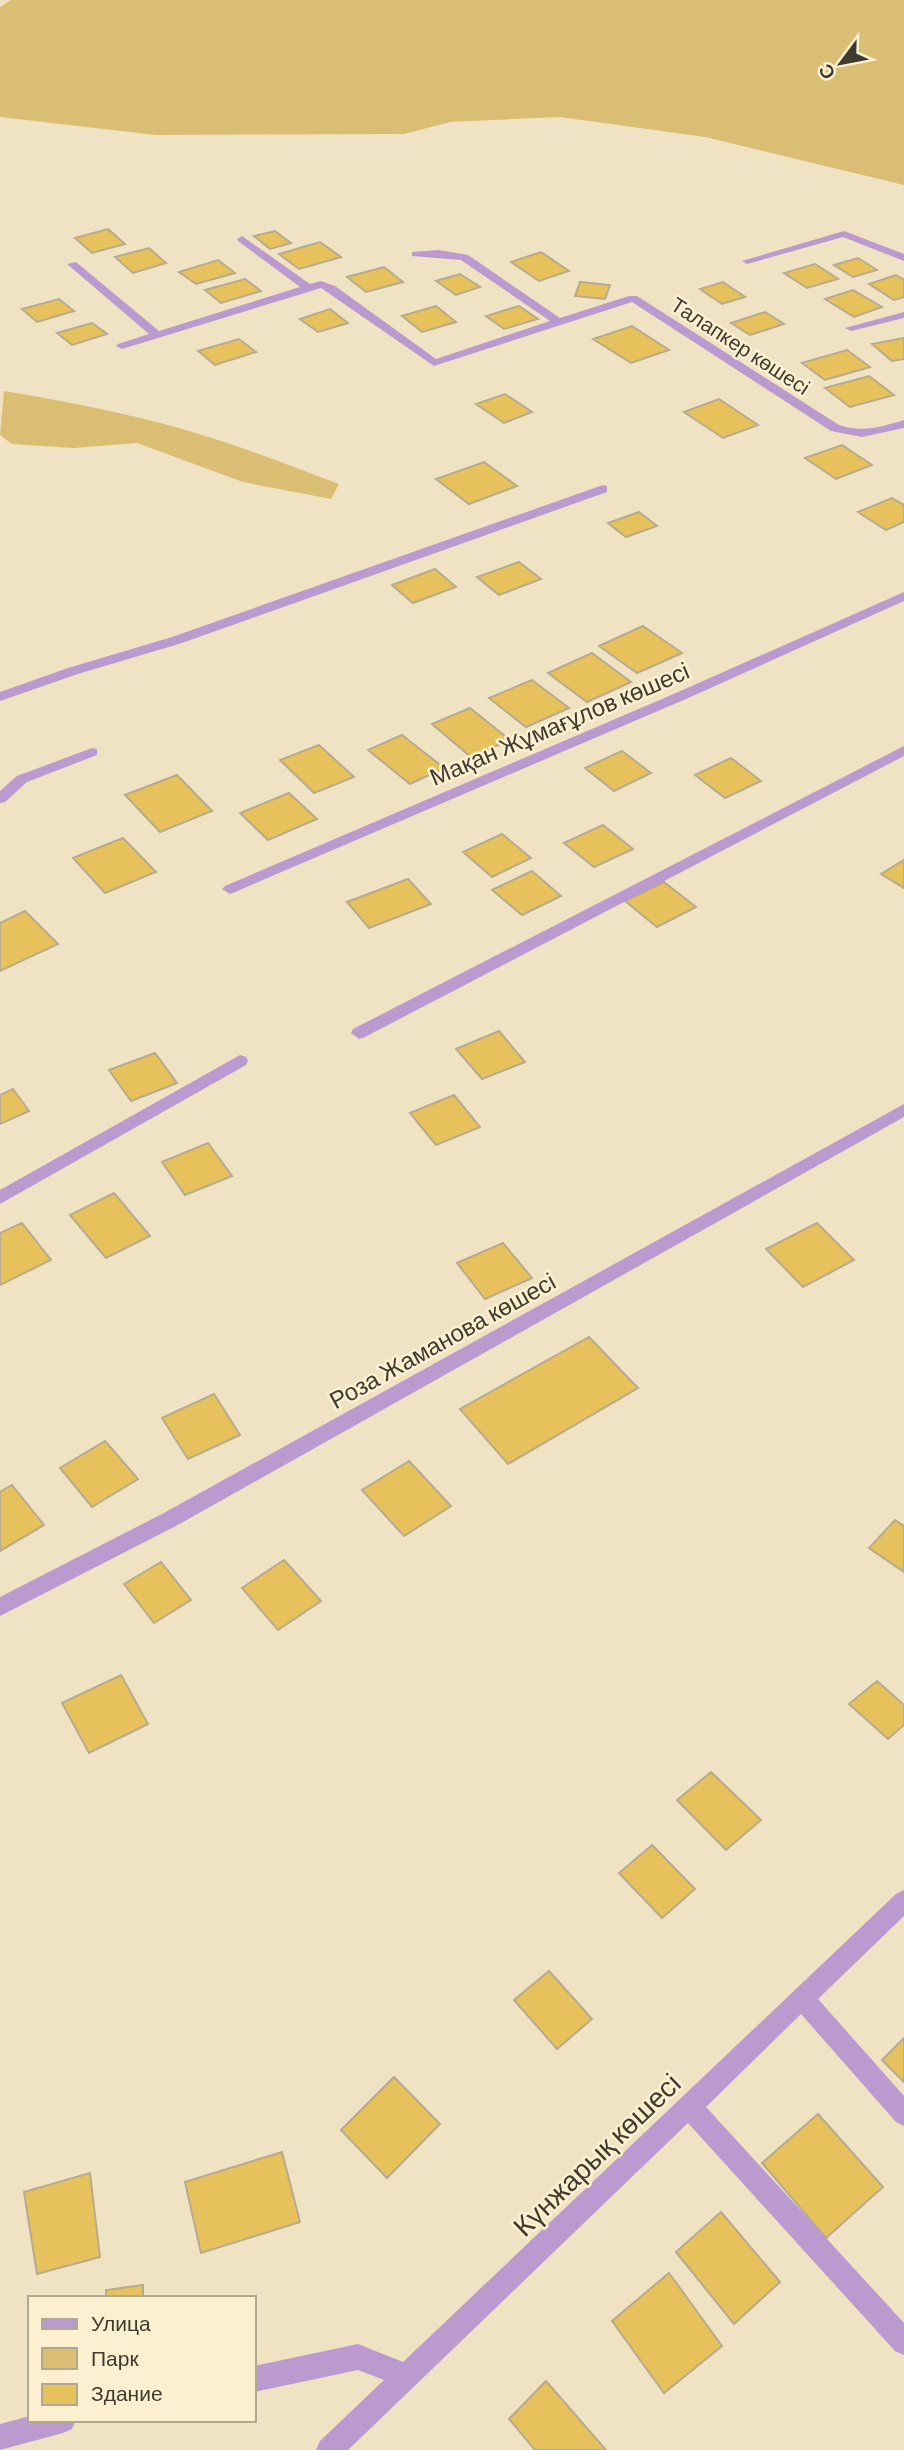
<svg xmlns="http://www.w3.org/2000/svg" width="904" height="2450" viewBox="0 0 904 2450" font-family="Barlow,sans-serif">
<style>
.green{fill:#dabe74}
.building{fill:#e7c25c;stroke:#b6ab8c;stroke-width:2}
.lines{fill:none;stroke-linecap:round;stroke-linejoin:round}
.minor{fill:#bb9ad0;fill-rule:evenodd}
.labels{text-anchor:middle;dominant-baseline:central;stroke-width:5;stroke-linejoin:round;paint-order:stroke}
.far-street-label{font-size:21px;fill:#3f3b2e;stroke:#fcf0d0}
.street-label{font-size:24px;fill:#3f3b2e;stroke:#fcf0d0}
.near-street-label{font-size:28px;fill:#3f3b2e;stroke:#fcf0d0}
</style>
<rect width="100%" height="100%" fill="#efe3c3"/>
<path class="green" d="M 11,0 L 904,0 L 904,185 L 705,137 L 560,117 L 450,122 L 404,134 L 156,135 L 0,117 L 0,7 Z
M 4,391 C 76,403 148,417 218,440 C 259,453 299,469 339,484 L 331,499 L 243,482 L 137,443 L 74,448 L 12,444 L 0,435 Z"/>
<path class="building" d="M 108,229 L 125,244 L 92,253 L 75,238 Z
M 275,231 L 291,243 L 270,249 L 254,236 Z
M 320,242 L 341,257 L 299,269 L 279,254 Z
M 149,248 L 166,263 L 133,273 L 115,257 Z
M 541,252 L 569,271 L 539,281 L 511,262 Z
M 858,258 L 877,270 L 853,277 L 834,265 Z
M 218,260 L 235,273 L 196,284 L 179,272 Z
M 815,264 L 838,279 L 807,288 L 784,273 Z
M 384,267 L 403,282 L 366,292 L 347,277 Z
M 460,274 L 480,287 L 456,295 L 436,281 Z
M 896,275 L 904,280 L 904,297 L 894,300 L 869,284 Z
M 245,279 L 261,291 L 221,303 L 205,290 Z
M 580,282 L 610,285 L 605,299 L 575,296 Z
M 723,282 L 745,297 L 722,304 L 700,289 Z
M 853,290 L 882,307 L 854,317 L 825,299 Z
M 59,299 L 74,311 L 37,322 L 22,309 Z
M 436,306 L 456,322 L 422,332 L 402,316 Z
M 519,306 L 538,319 L 504,329 L 486,316 Z
M 330,309 L 348,323 L 318,332 L 300,319 Z
M 765,312 L 784,324 L 750,335 L 731,323 Z
M 92,323 L 107,334 L 72,345 L 57,333 Z
M 632,326 L 669,350 L 631,363 L 593,339 Z
M 904,338 L 904,359 L 892,361 L 872,344 Z
M 239,339 L 256,352 L 215,365 L 198,351 Z
M 847,350 L 870,367 L 825,380 L 802,363 Z
M 869,376 L 894,395 L 850,407 L 825,388 Z
M 505,394 L 532,412 L 504,423 L 476,404 Z
M 719,399 L 758,425 L 723,438 L 684,412 Z
M 842,445 L 872,465 L 836,479 L 805,458 Z
M 484,462 L 517,486 L 469,504 L 436,479 Z
M 892,498 L 904,505 L 904,522 L 886,530 L 858,512 Z
M 639,512 L 657,526 L 626,537 L 608,523 Z
M 519,562 L 541,579 L 499,595 L 477,577 Z
M 435,569 L 456,587 L 413,603 L 392,585 Z
M 643,626 L 682,653 L 637,673 L 599,646 Z
M 592,653 L 631,682 L 587,702 L 548,673 Z
M 532,680 L 569,708 L 526,727 L 489,698 Z
M 470,708 L 510,740 L 471,757 L 432,724 Z
M 402,735 L 444,768 L 410,784 L 368,750 Z
M 319,745 L 354,777 L 314,793 L 280,760 Z
M 622,751 L 651,773 L 614,791 L 585,768 Z
M 731,758 L 761,781 L 725,798 L 695,775 Z
M 177,775 L 212,811 L 160,832 L 125,795 Z
M 289,793 L 317,819 L 268,840 L 240,813 Z
M 603,825 L 633,849 L 594,867 L 564,843 Z
M 502,834 L 531,858 L 492,877 L 463,852 Z
M 123,838 L 156,872 L 105,893 L 73,858 Z
M 904,860 L 904,888 L 881,874 Z
M 532,871 L 561,896 L 522,915 L 492,890 Z
M 408,879 L 431,904 L 369,928 L 347,902 Z
M 664,882 L 696,907 L 657,927 L 625,901 Z
M 25,911 L 58,944 L 0,971 L 0,923 Z
M 499,1031 L 525,1062 L 482,1079 L 456,1049 Z
M 155,1053 L 177,1083 L 131,1101 L 109,1070 Z
M 13,1089 L 29,1111 L 0,1124 L 0,1095 Z
M 454,1095 L 480,1127 L 436,1145 L 410,1113 Z
M 208,1143 L 232,1176 L 185,1195 L 162,1162 Z
M 114,1193 L 150,1236 L 106,1258 L 70,1215 Z
M 22,1223 L 51,1260 L 0,1285 L 0,1233 Z
M 817,1223 L 854,1260 L 803,1287 L 766,1249 Z
M 503,1243 L 532,1278 L 485,1299 L 457,1263 Z
M 589,1337 L 638,1388 L 508,1464 L 460,1409 Z
M 214,1394 L 240,1435 L 188,1459 L 162,1418 Z
M 105,1441 L 138,1479 L 92,1507 L 60,1468 Z
M 409,1461 L 451,1506 L 404,1536 L 362,1490 Z
M 12,1485 L 44,1525 L 0,1551 L 0,1492 Z
M 895,1520 L 904,1526 L 904,1572 L 869,1548 Z
M 284,1560 L 321,1601 L 278,1630 L 242,1588 Z
M 161,1562 L 191,1600 L 154,1623 L 124,1584 Z
M 121,1675 L 148,1724 L 89,1753 L 62,1703 Z
M 877,1681 L 904,1705 L 904,1725 L 888,1739 L 849,1704 Z
M 711,1772 L 761,1820 L 726,1850 L 677,1800 Z
M 652,1845 L 695,1889 L 662,1918 L 619,1873 Z
M 549,1971 L 592,2019 L 557,2049 L 514,2000 Z
M 904,2038 L 904,2082 L 882,2060 Z
M 394,2077 L 440,2124 L 387,2178 L 341,2130 Z
M 818,2114 L 883,2187 L 826,2238 L 762,2163 Z
M 282,2152 L 300,2222 L 201,2253 L 185,2182 Z
M 90,2173 L 100,2257 L 37,2274 L 24,2192 Z
M 721,2212 L 780,2282 L 734,2324 L 676,2252 Z
M 669,2273 L 722,2346 L 664,2393 L 612,2321 Z
M 143,2285 L 143,2298 L 106,2298 L 106,2290 Z
M 546,2381 L 606,2450 L 535,2450 L 509,2419 Z"/>
<g class="lines">
<path class="minor" d="M 844,231 L 904,254 L 904,261 L 843,237 L 747,264 L 742,261 Z
M 242,236 L 310,284 L 321,281 L 335,286 L 436,359 L 550,321 L 461,260 L 412,256 L 412,252 L 439,250 L 468,255 L 560,318 L 629,296 L 637,296 L 839,425 C 863,433 881,427 904,420 L 904,428 L 862,437 L 831,431 L 632,302 L 434,366 L 321,288 L 122,349 L 116,346 L 118,344 L 149,334 L 67,264 L 76,262 L 159,331 L 300,287 L 238,241 L 237,239 Z
M 904,312 L 904,318 L 851,331 L 845,328 Z
M 603,485 L 607,486 L 607,492 L 182,643 L 78,674 L 0,701 L 0,692 L 68,668 L 172,637 Z
M 904,592 L 904,601 L 686,699 L 235,892 L 230,894 L 222,889 L 225,886 L 676,693 Z
M 904,746 L 904,756 L 365,1037 L 359,1039 L 351,1033 L 353,1029 Z
M 92,748 L 97,749 L 97,755 L 27,782 L 5,802 L 0,803 L 0,791 L 17,776 Z
M 240,1055 L 246,1057 L 248,1061 L 246,1065 L 0,1204 L 0,1190 Z
M 904,1104 L 904,1117 L 176,1526 L 0,1616 L 0,1597 L 162,1514 Z
M 904,1890 L 904,1916 L 818,1999 L 904,2096 L 904,2126 L 896,2122 L 801,2014 L 706,2107 L 904,2323 L 904,2355 L 895,2351 L 688,2123 L 348,2450 L 316,2450 L 320,2441 L 384,2380 L 358,2370 L 254,2392 L 254,2366 L 358,2344 L 403,2362 L 896,1894 Z
M 30,2416 L 30,2420 L 76,2420 L 72,2429 L 63,2433 L 0,2450 L 0,2424 Z"/>
</g>
<g class="labels">
<g class="far-street-label">
<text transform="translate(741 345) rotate(33)">Талапкер көшесі</text>
</g>
<g class="street-label">
<text transform="translate(559 723) rotate(-23)">Мақан Жұмағұлов көшесі</text>
<text transform="translate(442 1340) rotate(-29)">Роза Жаманова көшесі</text>
</g>
<g class="near-street-label">
<text transform="translate(596 2154) rotate(-44)">Күнжарық көшесі</text>
</g>
</g>
<rect x="28" y="2296" width="228" height="126" fill="#fcf0d0" stroke="#b0a88f" stroke-width="2"/>
<rect x="42" y="2319" width="35" height="10" fill="#bb9ad0" stroke="#b0a88f" stroke-width="2"/>
<text x="91" y="2331" font-size="21" fill="#3f3b2e">Улица</text>
<rect x="42" y="2348" width="35" height="21" fill="#dabe74" stroke="#b0a88f" stroke-width="2"/>
<text x="91" y="2366" font-size="21" fill="#3f3b2e">Парк</text>
<rect x="42" y="2384" width="35" height="21" fill="#e7c25c" stroke="#b0a88f" stroke-width="2"/>
<text x="91" y="2401" font-size="21" fill="#3f3b2e">Здание</text>
<g transform="translate(841 63) rotate(238)" stroke="#fcf0d0" stroke-width="5" paint-order="stroke">
<path d="M0-5L12 26L0 18L-12 26Z" fill="#3f3b2e"/>
<text y="-10" font-size="19" font-weight="bold" text-anchor="middle" fill="#3f3b2e">С</text>
</g>
</svg>
